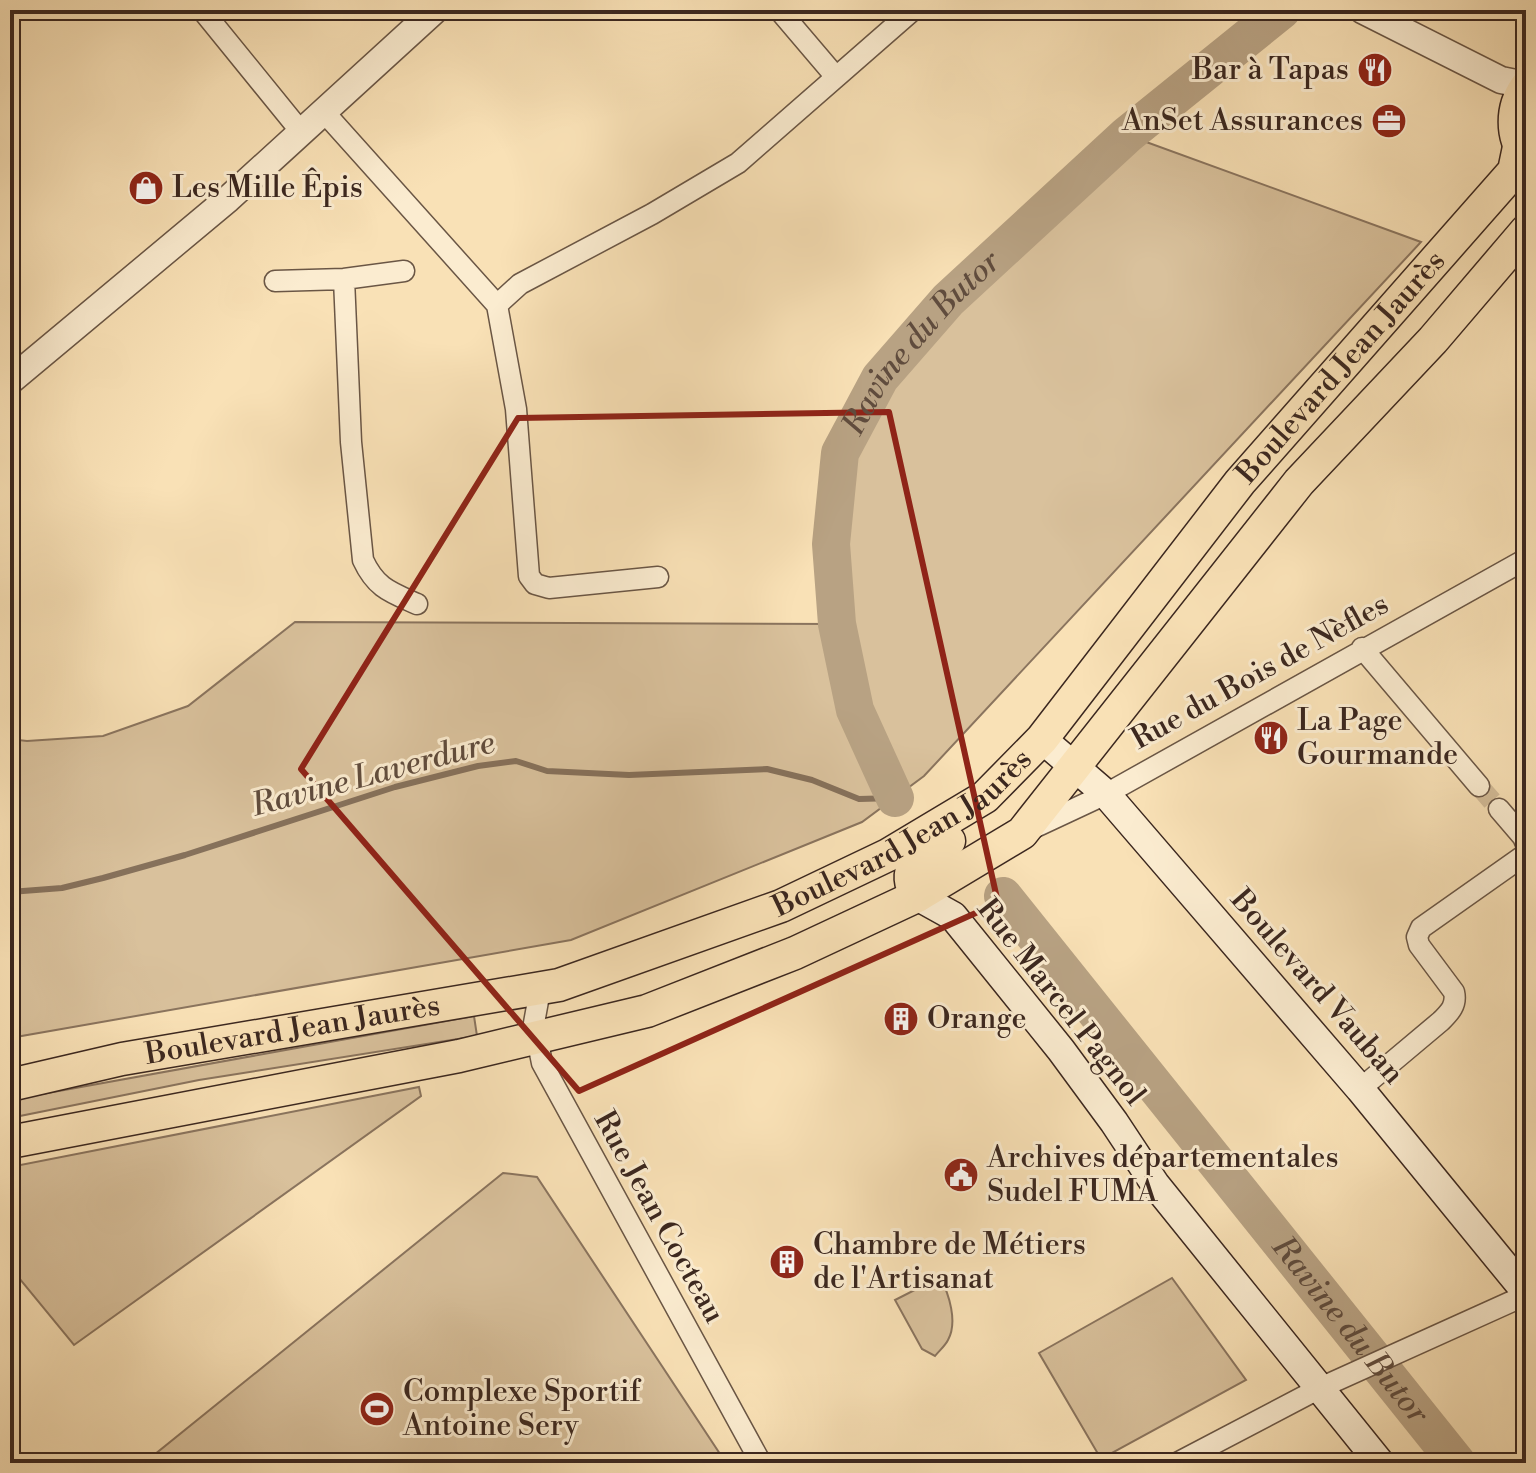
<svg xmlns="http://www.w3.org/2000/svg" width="1536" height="1473" font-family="'Libre Bodoni',serif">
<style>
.green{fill:#d9c19c;stroke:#8a745e;stroke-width:2}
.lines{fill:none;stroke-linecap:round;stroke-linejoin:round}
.stream{stroke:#86715b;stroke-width:6}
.river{stroke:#b8a283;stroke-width:38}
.minor-tunnel{stroke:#d3bc98;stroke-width:20;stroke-dasharray:20 10;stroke-linecap:butt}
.minor-casing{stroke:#6a5645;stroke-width:23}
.tertiary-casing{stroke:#6a5645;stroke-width:29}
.secondary-casing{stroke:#3b271f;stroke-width:31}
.primary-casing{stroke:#3b271f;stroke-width:35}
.minor{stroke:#fbecd0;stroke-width:20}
.tertiary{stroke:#fbecd0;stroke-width:26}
.secondary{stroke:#fbecd0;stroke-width:28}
.primary{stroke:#f9e1b6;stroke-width:32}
.marked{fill:none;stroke:#8f2418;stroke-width:6;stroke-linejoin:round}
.labels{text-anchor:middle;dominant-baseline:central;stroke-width:6;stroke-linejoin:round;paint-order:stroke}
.poi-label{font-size:30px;fill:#3b271f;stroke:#fbecd0;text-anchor:start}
.street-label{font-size:30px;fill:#3b271f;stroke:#fbecd0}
.water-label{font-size:32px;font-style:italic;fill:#604c3d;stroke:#fbecd0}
</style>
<rect width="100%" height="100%" fill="#f9e1b6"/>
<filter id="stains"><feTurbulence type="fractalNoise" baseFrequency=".0025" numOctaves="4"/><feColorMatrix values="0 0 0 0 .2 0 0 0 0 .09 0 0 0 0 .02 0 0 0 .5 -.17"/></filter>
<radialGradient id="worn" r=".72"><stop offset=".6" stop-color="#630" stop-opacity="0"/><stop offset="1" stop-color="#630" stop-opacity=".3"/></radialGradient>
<!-- green -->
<path class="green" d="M1127,135l294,107 -497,534 -62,46 -291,118 -561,98v-299l17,2 76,-5 85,-30 107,-84 542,2 -6,-80 9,-91 40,-75 68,-78z
M474,1016l3,20 -278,44 -189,38v-18l21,-4z
M419,1087l2,9 -347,249 -64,-78v-100z
M503,1173l34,4 189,286h-577l5,-8z
M940,1277c9,17 18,45 8,63 -3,6 -9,11 -13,16l-13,-7 -27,-49z
M1172,1278l74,102 -145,79 -62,-106z"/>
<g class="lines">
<!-- stream -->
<path class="stream" d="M10,892l52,-4 41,-10 82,-23 210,-68 83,-21 38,-5 31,10 82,4 138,-6 45,11 47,19 36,-1"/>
<!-- river -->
<g class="river">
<path id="s1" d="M895,798l-40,-88 -18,-86 -6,-80 9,-91 40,-75 68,-78 179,-165 155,-125"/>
<path id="s2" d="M1003,896l454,567"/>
</g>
<!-- minor-tunnel -->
<path class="minor-tunnel" d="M1479,786l20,23"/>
<defs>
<path id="minor" d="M202,10l100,123
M779,10l57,67
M10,14l5,-4
M324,112l173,193 19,104 13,167 6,8 14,4 109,-11
M344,279l7,163 12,118c13,28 27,32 54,44
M275,281l69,-2 60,-8
M497,305l23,-21 132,-70 86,-51 175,-153
M1362,648l117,138
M1499,809l24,28 3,7
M1029,830l77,-36 420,-235
M540,990l-6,33 8,40 219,400
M1360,1089l81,-68c9,-9 16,-16 13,-29l-35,-47 -2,-8 4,-9 105,-74
M1177,1463l143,-75 206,-93"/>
<path id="tertiary" d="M1362,10l139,70 25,5
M10,381l218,-182 207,-189"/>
<path id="secondary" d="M1042,739l64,55 254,295 166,203
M917,896l36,20 108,134 53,72 41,62 225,279"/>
<g id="primary">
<path d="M1526,87c-15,21 -15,49 0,69"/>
<path d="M917,896c-19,-32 9,-39 32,-55"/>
<path id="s3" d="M10,1085l112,-26 437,-74 222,-79 107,-51 97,-58 57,-58 198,-257 274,-311 5,-24"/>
<path d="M10,1142l449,-86 188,-45 148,-58 122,-57 105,-63 277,-351 134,-142 93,-109"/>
</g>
</defs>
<!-- minor casing -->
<use href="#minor" class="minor-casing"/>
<!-- tertiary casing -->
<use href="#tertiary" class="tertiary-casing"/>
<!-- secondary casing -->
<use href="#secondary" class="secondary-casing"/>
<!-- primary casing -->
<use href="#primary" class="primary-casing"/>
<!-- minor -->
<use href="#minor" class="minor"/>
<!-- tertiary -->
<use href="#tertiary" class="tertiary"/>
<!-- secondary -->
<use href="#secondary" class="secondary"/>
<!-- primary -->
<use href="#primary" class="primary"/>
</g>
<!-- marked area -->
<path class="marked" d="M889,412l109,491 -419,188 -278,-322 217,-351z"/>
<!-- icons -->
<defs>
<symbol id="restaurant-disc" viewBox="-11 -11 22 22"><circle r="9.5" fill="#8f2418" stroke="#fbecd0"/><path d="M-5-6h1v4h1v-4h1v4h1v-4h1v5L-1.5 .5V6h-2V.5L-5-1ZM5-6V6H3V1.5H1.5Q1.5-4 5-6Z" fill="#fff"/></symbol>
<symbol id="office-disc" viewBox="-11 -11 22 22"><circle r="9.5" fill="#8f2418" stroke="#fbecd0"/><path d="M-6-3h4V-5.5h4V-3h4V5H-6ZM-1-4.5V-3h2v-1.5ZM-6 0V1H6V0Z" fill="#fff"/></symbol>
<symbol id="shop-disc" viewBox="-11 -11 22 22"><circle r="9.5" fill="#8f2418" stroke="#fbecd0"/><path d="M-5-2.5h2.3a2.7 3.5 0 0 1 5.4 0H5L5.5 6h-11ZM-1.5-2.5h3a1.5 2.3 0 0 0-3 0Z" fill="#fff"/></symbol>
<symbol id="building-disc" viewBox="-11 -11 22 22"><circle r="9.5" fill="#8f2418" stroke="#fbecd0"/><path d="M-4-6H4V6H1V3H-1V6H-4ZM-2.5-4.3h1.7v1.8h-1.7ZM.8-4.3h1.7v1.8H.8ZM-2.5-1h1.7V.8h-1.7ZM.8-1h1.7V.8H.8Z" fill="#fff"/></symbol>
<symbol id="civic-disc" viewBox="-11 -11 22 22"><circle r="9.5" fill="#8f2418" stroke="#fbecd0"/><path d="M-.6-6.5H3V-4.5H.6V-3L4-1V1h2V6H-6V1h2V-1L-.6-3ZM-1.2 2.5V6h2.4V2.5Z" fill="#fff"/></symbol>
<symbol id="stadium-disc" viewBox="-11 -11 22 22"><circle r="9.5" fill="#8f2418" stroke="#fbecd0"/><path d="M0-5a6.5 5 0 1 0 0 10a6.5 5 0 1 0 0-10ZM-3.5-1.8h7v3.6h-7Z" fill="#fff"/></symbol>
</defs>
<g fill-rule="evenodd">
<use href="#restaurant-disc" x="1355" y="50" width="40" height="40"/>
<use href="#office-disc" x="1369" y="101" width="40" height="40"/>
<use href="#shop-disc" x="126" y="168" width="40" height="40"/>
<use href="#restaurant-disc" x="1251" y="718" width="40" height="40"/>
<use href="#building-disc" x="881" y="999" width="40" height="40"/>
<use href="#civic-disc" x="941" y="1155" width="40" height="40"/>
<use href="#building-disc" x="767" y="1242" width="40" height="40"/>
<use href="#stadium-disc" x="357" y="1389" width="40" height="40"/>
</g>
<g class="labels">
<!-- poi labels -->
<g class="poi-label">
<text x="1349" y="70" text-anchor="end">Bar à Tapas</text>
<text x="1363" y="121" text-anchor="end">AnSet Assurances</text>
<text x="172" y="188">Les Mille Êpis</text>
<text x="1297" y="721">La Page<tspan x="1297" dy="34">Gourmande</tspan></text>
<text x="927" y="1019">Orange</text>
<text x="987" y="1158">Archives départementales<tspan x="987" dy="34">Sudel FUMA</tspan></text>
<text x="813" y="1245">Chambre de Métiers<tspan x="813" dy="34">de l'Artisanat</tspan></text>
<text x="403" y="1392">Complexe Sportif<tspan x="403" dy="34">Antoine Sery</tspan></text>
</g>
<!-- street labels -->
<g class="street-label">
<text stroke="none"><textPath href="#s3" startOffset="1584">Boulevard Jean Jaurès</textPath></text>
<text transform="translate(1260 672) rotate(-29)">Rue du Bois de Nèfles</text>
<text stroke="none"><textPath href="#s3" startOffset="936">Boulevard Jean Jaurès</textPath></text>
<text transform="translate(1317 987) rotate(49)">Boulevard Vauban</text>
<text transform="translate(1061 1002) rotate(52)">Rue Marcel Pagnol</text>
<text stroke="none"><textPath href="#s3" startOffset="288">Boulevard Jean Jaurès</textPath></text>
<text transform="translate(659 1217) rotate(61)">Rue Jean Cocteau</text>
</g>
<!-- water labels -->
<g class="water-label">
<text stroke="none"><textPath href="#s1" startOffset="494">Ravine du Butor</textPath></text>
<text transform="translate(373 774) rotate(-15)">Ravine Laverdure</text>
<text stroke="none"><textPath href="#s2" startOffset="556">Ravine du Butor</textPath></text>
</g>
</g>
<!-- margin -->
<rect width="1536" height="1473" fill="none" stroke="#f9e1b6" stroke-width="40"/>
<rect x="12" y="12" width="1512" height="1449" fill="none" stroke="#3b271f" stroke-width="4"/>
<rect x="20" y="20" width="1496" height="1433" fill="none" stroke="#3b271f" stroke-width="2"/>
<rect width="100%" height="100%" filter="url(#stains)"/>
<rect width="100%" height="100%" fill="url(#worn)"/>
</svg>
